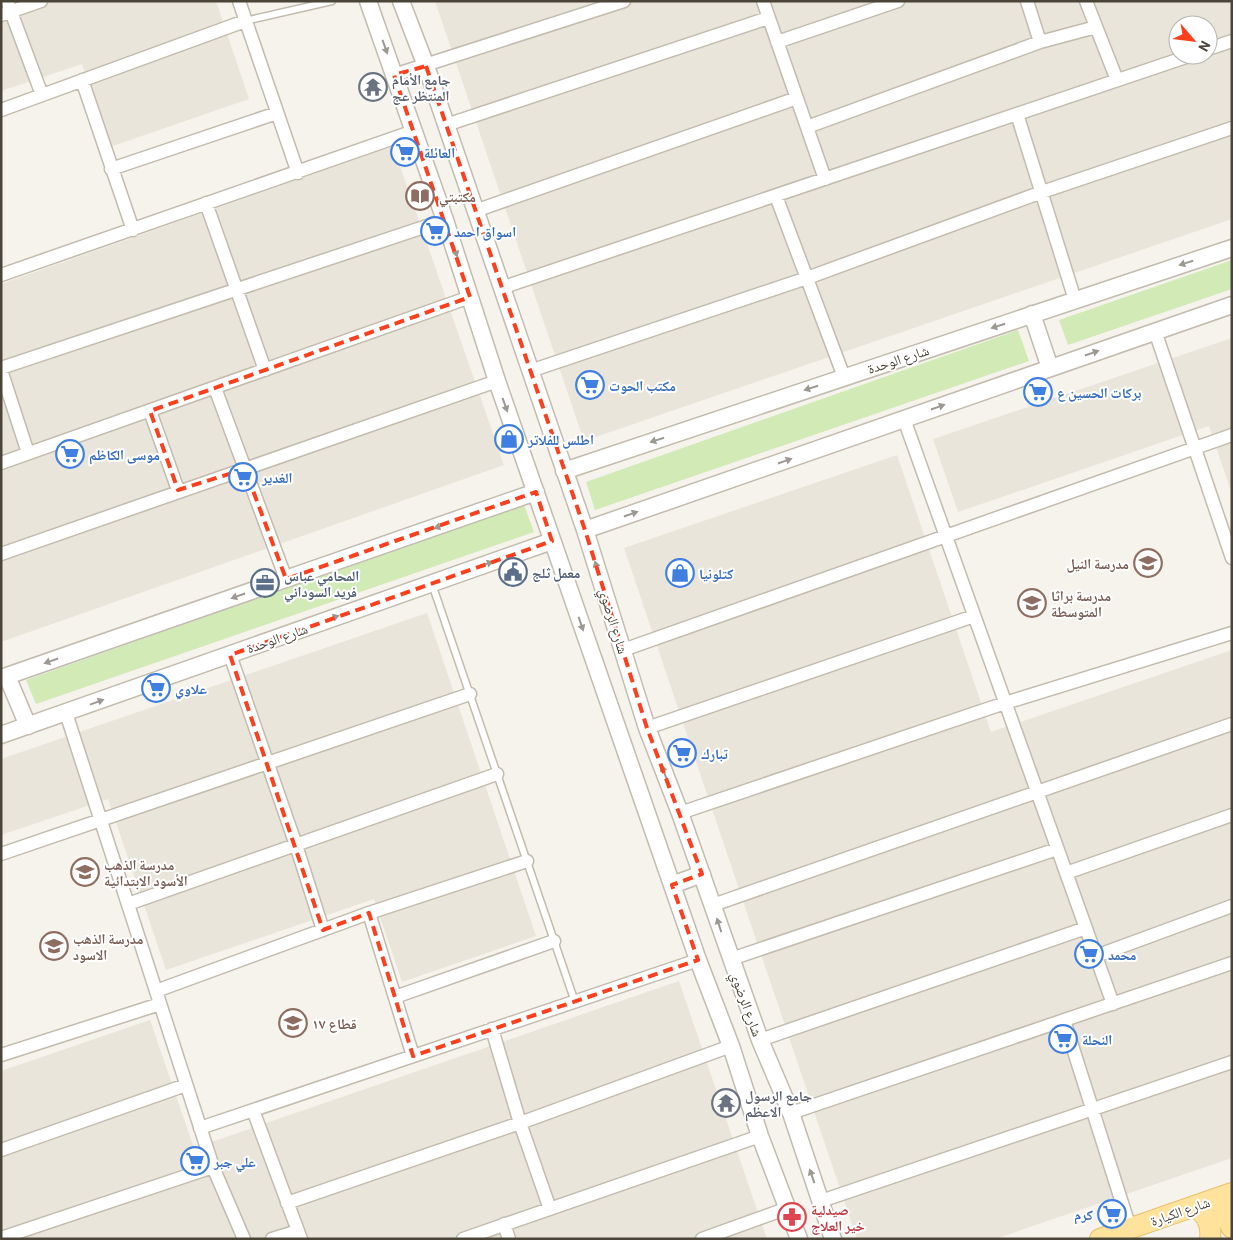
<svg xmlns="http://www.w3.org/2000/svg" width="1233" height="1240" font-family="Barlow,'Noto Naskh Arabic',sans-serif">
<style>
.residential{fill:#eae5da;fill-rule:evenodd}
.green{fill:#d2eab5}
.lines{fill:none;stroke-linecap:round;stroke-linejoin:round}
.service-casing{stroke:#c2bbae;stroke-width:9}
.minor-casing{stroke:#c2bbae;stroke-width:15}
.tertiary-casing{stroke:#c2bbae;stroke-width:19}
.primary-casing{stroke:#e6c16a;stroke-width:22}
.service{stroke:#fff;stroke-width:6}
.minor{stroke:#fff;stroke-width:12}
.tertiary{stroke:#fff;stroke-width:16}
.primary{stroke:#ffe39c;stroke-width:20}
.oneway{fill:#9c9892}
.marked{fill:none;stroke:#fc3f1d;stroke-width:4;stroke-dasharray:10 6;stroke-linejoin:round}
.labels{text-anchor:middle;dominant-baseline:central;stroke-width:4;stroke-linejoin:round;paint-order:stroke}
.worship-label{font-size:14px;font-weight:bold;fill:#5b616d;stroke:#fff;text-anchor:start}
.shop-label{font-size:14px;font-weight:bold;fill:#366cbe;stroke:#fff;text-anchor:start}
.education-label{font-size:14px;font-weight:bold;fill:#785e54;stroke:#fff;text-anchor:start}
.street-label{font-size:14px;fill:#4b4439;stroke:#fff}
.service-label{font-size:14px;font-weight:bold;fill:#4e5e75;stroke:#fff;text-anchor:start}
.health-label{font-size:14px;font-weight:bold;fill:#be3a42;stroke:#fff;text-anchor:start}
</style>
<rect width="100%" height="100%" fill="#f6f3ec"/>
<!-- residential -->
<path class="residential" d="M1,1h215l33,98 -139,48 -28,-83 -81,27z
M435,1h797v218l-648,222zM1178,25h30v30h-30z
M393,146l111,319 -503,177v-358z
M1232,338v156l-23,-68 -251,86 -25,-73z
M897,455l94,277 241,-82v508l-237,81h-138l-233,-691z
M427,613l109,323 -134,46 -28,-83 -208,71 -58,-171 -107,36v-76z
M679,981l88,258h-766v-168l149,-51 44,128z"/>
<!-- green -->
<path class="green" d="M1232,260v29l-164,56 -9,-25z
M1018,330l11,31 -434,149 -9,-28z
M524,505l10,27 -498,172 -10,-24z"/>
<g class="lines">
<defs>
<path id="service" d="M245,21l87,-20
M432,584l143,418"/>
<path id="minor" d="M7,1l35,94
M239,1l59,172
M763,1l62,178
M1027,1l13,41
M1086,1l31,79
M1,15l40,-14
M777,42l121,-41
M1208,49l24,-8
M394,75l230,-74
M82,80l51,150
M1,110l244,-89
M1017,114l58,186
M446,125l322,-107
M807,127l233,-85 56,-15
M111,169l166,-56
M776,196l68,181
M206,203l59,167
M475,211l322,-113
M1,275l413,-144
M501,288l691,-233
M1155,331l77,227
M1,368l444,-148
M1,370l27,83
M530,371l277,-93 235,-86 190,-64
M215,388l71,191
M150,411l28,79
M904,419l209,585
M1,463l469,-166
M1,554c165,-59 331,-115 496,-173
M623,650l609,-215
M230,655l66,190 27,85
M66,713l147,454 31,72
M647,728l327,-112
M680,813l325,-110 227,-70
M1,854l469,-160
M1066,873l166,-58
M128,904l369,-130
M713,905l519,-181
M369,913l44,143
M1096,956l136,-50
M731,959l326,-110
M156,991l213,-78 158,-52
M395,997l159,-56
M1064,1020l66,208
M492,1029l28,94 30,86
M760,1040l326,-112
M1,1055l159,-51
M253,1110l48,129
M791,1113l441,-150
M200,1128l498,-168
M1,1150l185,-65
M821,1201l411,-139
M287,1203l233,-80 211,-77
M504,1224l5,15
M1,1238l212,-71
M272,1239l26,-8
M463,1239l297,-103
M702,1239l86,-31"/>
<path id="tertiary" d="M368,1l77,219 52,161 201,579 33,86 29,90 39,103
M401,1l25,65 159,464 62,198 33,85 80,227 31,73 42,126
M1032,314l18,54
M564,471l668,-223
M585,530l647,-225
M7,676l21,50
M1,678l535,-186
M1,735l551,-194
M672,885l30,-11"/>
<path id="primary" d="M1229,1194l-5,19 8,15
M1194,1206c12,7 18,19 16,33
M1100,1239l132,-46"/>
</defs>
<!-- service casing -->
<use href="#service" class="service-casing"/>
<!-- minor casing -->
<use href="#minor" class="minor-casing"/>
<!-- tertiary casing -->
<use href="#tertiary" class="tertiary-casing"/>
<!-- primary casing -->
<use href="#primary" class="primary-casing"/>
<!-- service -->
<use href="#service" class="service"/>
<!-- minor -->
<use href="#minor" class="minor"/>
<!-- tertiary -->
<use href="#tertiary" class="tertiary"/>
<!-- primary -->
<use href="#primary" class="primary"/>
</g>
<!-- one-way arrows -->
<defs><path id="oneway-solid" d="M-6-.8H1V-3.2L6.5 0L1 3.2V.8H-6Z" transform="scale(1.25)"/></defs>
<g class="oneway">
<use href="#oneway-solid" transform="translate(385 47) rotate(70)"/>
<use href="#oneway-solid" transform="translate(455 250) rotate(71)"/>
<use href="#oneway-solid" transform="translate(1186 263) rotate(162)"/>
<use href="#oneway-solid" transform="translate(998 326) rotate(162)"/>
<use href="#oneway-solid" transform="translate(1092 353) rotate(-19)"/>
<use href="#oneway-solid" transform="translate(811 388) rotate(162)"/>
<use href="#oneway-solid" transform="translate(505 405) rotate(70)"/>
<use href="#oneway-solid" transform="translate(938 407) rotate(-19)"/>
<use href="#oneway-solid" transform="translate(657 440) rotate(162)"/>
<use href="#oneway-solid" transform="translate(785 461) rotate(-19)"/>
<use href="#oneway-solid" transform="translate(631 514) rotate(-19)"/>
<use href="#oneway-solid" transform="translate(441 526) rotate(161)"/>
<use href="#oneway-solid" transform="translate(486 564) rotate(-19)"/>
<use href="#oneway-solid" transform="translate(597 568) rotate(-108)"/>
<use href="#oneway-solid" transform="translate(238 596) rotate(161)"/>
<use href="#oneway-solid" transform="translate(332 618) rotate(-19)"/>
<use href="#oneway-solid" transform="translate(581 624) rotate(71)"/>
<use href="#oneway-solid" transform="translate(51 661) rotate(161)"/>
<use href="#oneway-solid" transform="translate(97 702) rotate(-20)"/>
<use href="#oneway-solid" transform="translate(664 772) rotate(-111)"/>
<use href="#oneway-solid" transform="translate(719 925) rotate(-108)"/>
<use href="#oneway-solid" transform="translate(812 1176) rotate(-109)"/>
</g>
<!-- marked area -->
<path class="marked" d="M426,66l159,464 62,198 55,146 -30,11 26,75 -285,96 -44,-143 -46,17 -93,-275 322,-114 -16,-49 -250,87 -41,-110 -67,21 -28,-79 320,-114 -76,-222z"/>
<!-- icons -->
<defs>
<symbol id="temple-ring" viewBox="-11 -11 22 22"><circle r="9.5" fill="#fff" stroke="#6b7280" stroke-width="1.5"/><path d="M0-6L5-2H3V0L6.5 2.5H4V6H1.5V3h-3V6H-4V2.5H-6.5L-3 0V-2H-5Z" fill="#6b7280"/></symbol>
<symbol id="supermarket-ring" viewBox="-11 -11 22 22"><circle r="9.5" fill="#fff" stroke="#3f7fe0" stroke-width="1.5"/><path d="M-6-5.5h2.5l.6 2H6L4.5 2H-2.5L-4.4-4H-6ZM-1.5 3.2a1.3 1.3 0 1 0 .1 0ZM3 3.2a1.3 1.3 0 1 0 .1 0Z" fill="#3f7fe0"/></symbol>
<symbol id="library-ring" viewBox="-11 -11 22 22"><circle r="9.5" fill="#fff" stroke="#8d6e63" stroke-width="1.5"/><path d="M-6-4Q-3-5.5-.7-3.5V5Q-3 3-6 4ZM6-4Q3-5.5 .7-3.5V5Q3 3 6 4Z" fill="#8d6e63"/></symbol>
<symbol id="shop-ring" viewBox="-11 -11 22 22"><circle r="9.5" fill="#fff" stroke="#3f7fe0" stroke-width="1.5"/><path d="M-5-2.5h2.3a2.7 3.5 0 0 1 5.4 0H5L5.5 6h-11ZM-1.5-2.5h3a1.5 2.3 0 0 0-3 0Z" fill="#3f7fe0"/></symbol>
<symbol id="school-ring" viewBox="-11 -11 22 22"><circle r="9.5" fill="#fff" stroke="#8d6e63" stroke-width="1.5"/><path d="M0-5L7-2L0 1L-7-2ZM-4 1L0 2.5L4 1V4Q0 6-4 4Z" fill="#8d6e63"/></symbol>
<symbol id="civic-ring" viewBox="-11 -11 22 22"><circle r="9.5" fill="#fff" stroke="#5c6f8a" stroke-width="1.5"/><path d="M-.6-6.5H3V-4.5H.6V-3L4-1V1h2V6H-6V1h2V-1L-.6-3ZM-1.2 2.5V6h2.4V2.5Z" fill="#5c6f8a"/></symbol>
<symbol id="office-ring" viewBox="-11 -11 22 22"><circle r="9.5" fill="#fff" stroke="#5c6f8a" stroke-width="1.5"/><path d="M-6-3h4V-5.5h4V-3h4V5H-6ZM-1-4.5V-3h2v-1.5ZM-6 0V1H6V0Z" fill="#5c6f8a"/></symbol>
<symbol id="pharmacy-ring" viewBox="-11 -11 22 22"><circle r="9.5" fill="#fff" stroke="#e0444e" stroke-width="1.5"/><path d="M-2-6h4v4h4v4h-4v4h-4v-4h-4v-4h4Z" fill="#e0444e"/></symbol>
</defs>
<g fill-rule="evenodd">
<use href="#temple-ring" x="357" y="71" width="32" height="32"/>
<use href="#supermarket-ring" x="389" y="136" width="32" height="32"/>
<use href="#library-ring" x="404" y="180" width="32" height="32"/>
<use href="#supermarket-ring" x="419" y="215" width="32" height="32"/>
<use href="#supermarket-ring" x="574" y="369" width="32" height="32"/>
<use href="#supermarket-ring" x="1022" y="376" width="32" height="32"/>
<use href="#shop-ring" x="493" y="423" width="32" height="32"/>
<use href="#supermarket-ring" x="54" y="438" width="32" height="32"/>
<use href="#supermarket-ring" x="227" y="461" width="32" height="32"/>
<use href="#school-ring" x="1132" y="547" width="32" height="32"/>
<use href="#civic-ring" x="497" y="556" width="32" height="32"/>
<use href="#shop-ring" x="664" y="557" width="32" height="32"/>
<use href="#office-ring" x="249" y="567" width="32" height="32"/>
<use href="#school-ring" x="1016" y="587" width="32" height="32"/>
<use href="#supermarket-ring" x="140" y="672" width="32" height="32"/>
<use href="#supermarket-ring" x="666" y="737" width="32" height="32"/>
<use href="#school-ring" x="69" y="856" width="32" height="32"/>
<use href="#school-ring" x="38" y="930" width="32" height="32"/>
<use href="#supermarket-ring" x="1073" y="938" width="32" height="32"/>
<use href="#school-ring" x="277" y="1007" width="32" height="32"/>
<use href="#supermarket-ring" x="1047" y="1023" width="32" height="32"/>
<use href="#temple-ring" x="710" y="1087" width="32" height="32"/>
<use href="#supermarket-ring" x="179" y="1145" width="32" height="32"/>
<use href="#supermarket-ring" x="1096" y="1198" width="32" height="32"/>
<use href="#pharmacy-ring" x="776" y="1201" width="32" height="32"/>
</g>
<g class="labels">
<!-- worship labels -->
<g class="worship-label">
<text x="392" y="79">جامع الأمام<tspan x="392" dy="16">المنتظر عج</tspan></text>
<text x="745" y="1095">جامع الرسول<tspan x="745" dy="16">الاعظم</tspan></text>
</g>
<!-- shop labels -->
<g class="shop-label">
<text x="424" y="152">العائلة</text>
<text x="454" y="231">اسواق احمد</text>
<text x="609" y="385">مكتب الحوت</text>
<text x="1057" y="392">بركات الحسين ع</text>
<text x="528" y="439">اطلس للفلاتر</text>
<text x="89" y="454">موسى الكاظم</text>
<text x="262" y="477">الغدير</text>
<text x="699" y="573">كتلونيا</text>
<text x="175" y="688">علاوي</text>
<text x="701" y="753">تبارك</text>
<text x="1108" y="954">محمد</text>
<text x="1082" y="1039">النحلة</text>
<text x="214" y="1161">علي جبر</text>
<text x="1093" y="1214" text-anchor="end">كرم</text>
</g>
<!-- education labels -->
<g class="education-label">
<text x="439" y="196">مكتبتي</text>
<text x="1129" y="563" text-anchor="end">مدرسة النيل</text>
<text x="1051" y="595">مدرسة براثا<tspan x="1051" dy="16">المتوسطة</tspan></text>
<text x="104" y="864">مدرسة الذهب<tspan x="104" dy="16">الأسود الابتدائية</tspan></text>
<text x="73" y="938">مدرسة الذهب<tspan x="73" dy="16">الاسود</tspan></text>
<text x="312" y="1023">قطاع ١٧</text>
</g>
<!-- street labels -->
<g class="street-label">
<text transform="translate(898 359) rotate(-18)">شارع الوحدة</text>
<text transform="translate(614 621) rotate(73)">شارع الرضوي</text>
<text transform="translate(277 638) rotate(-19)">شارع الوحدة</text>
<text transform="translate(747 1004) rotate(70)">شارع الرضوي</text>
<text transform="translate(1180 1211) rotate(-19)">شارع الكيارة</text>
</g>
<!-- service labels -->
<g class="service-label">
<text x="532" y="572">معمل ثلج</text>
<text x="284" y="575">المحامي عباس<tspan x="284" dy="16">فريد السوداني</tspan></text>
</g>
<!-- health labels -->
<g class="health-label">
<text x="811" y="1209">صيدلية<tspan x="811" dy="16">خير العلاج</tspan></text>
</g>
</g>
<!-- border -->
<rect width="1233" height="1240" fill="none" stroke="#4b4439" stroke-width="5"/>
<!-- north arrow -->
<g transform="translate(1193 40) rotate(118)"><circle r="24" fill="#ffffff" stroke="#b7b4b0"/>
<path d="M0-4L9 19L0 12L-9 19Z" fill="#fc3f1d"/>
<text y="-8" font-size="14" font-weight="bold" text-anchor="middle" fill="#4b4439">N</text>
</g>
</svg>
